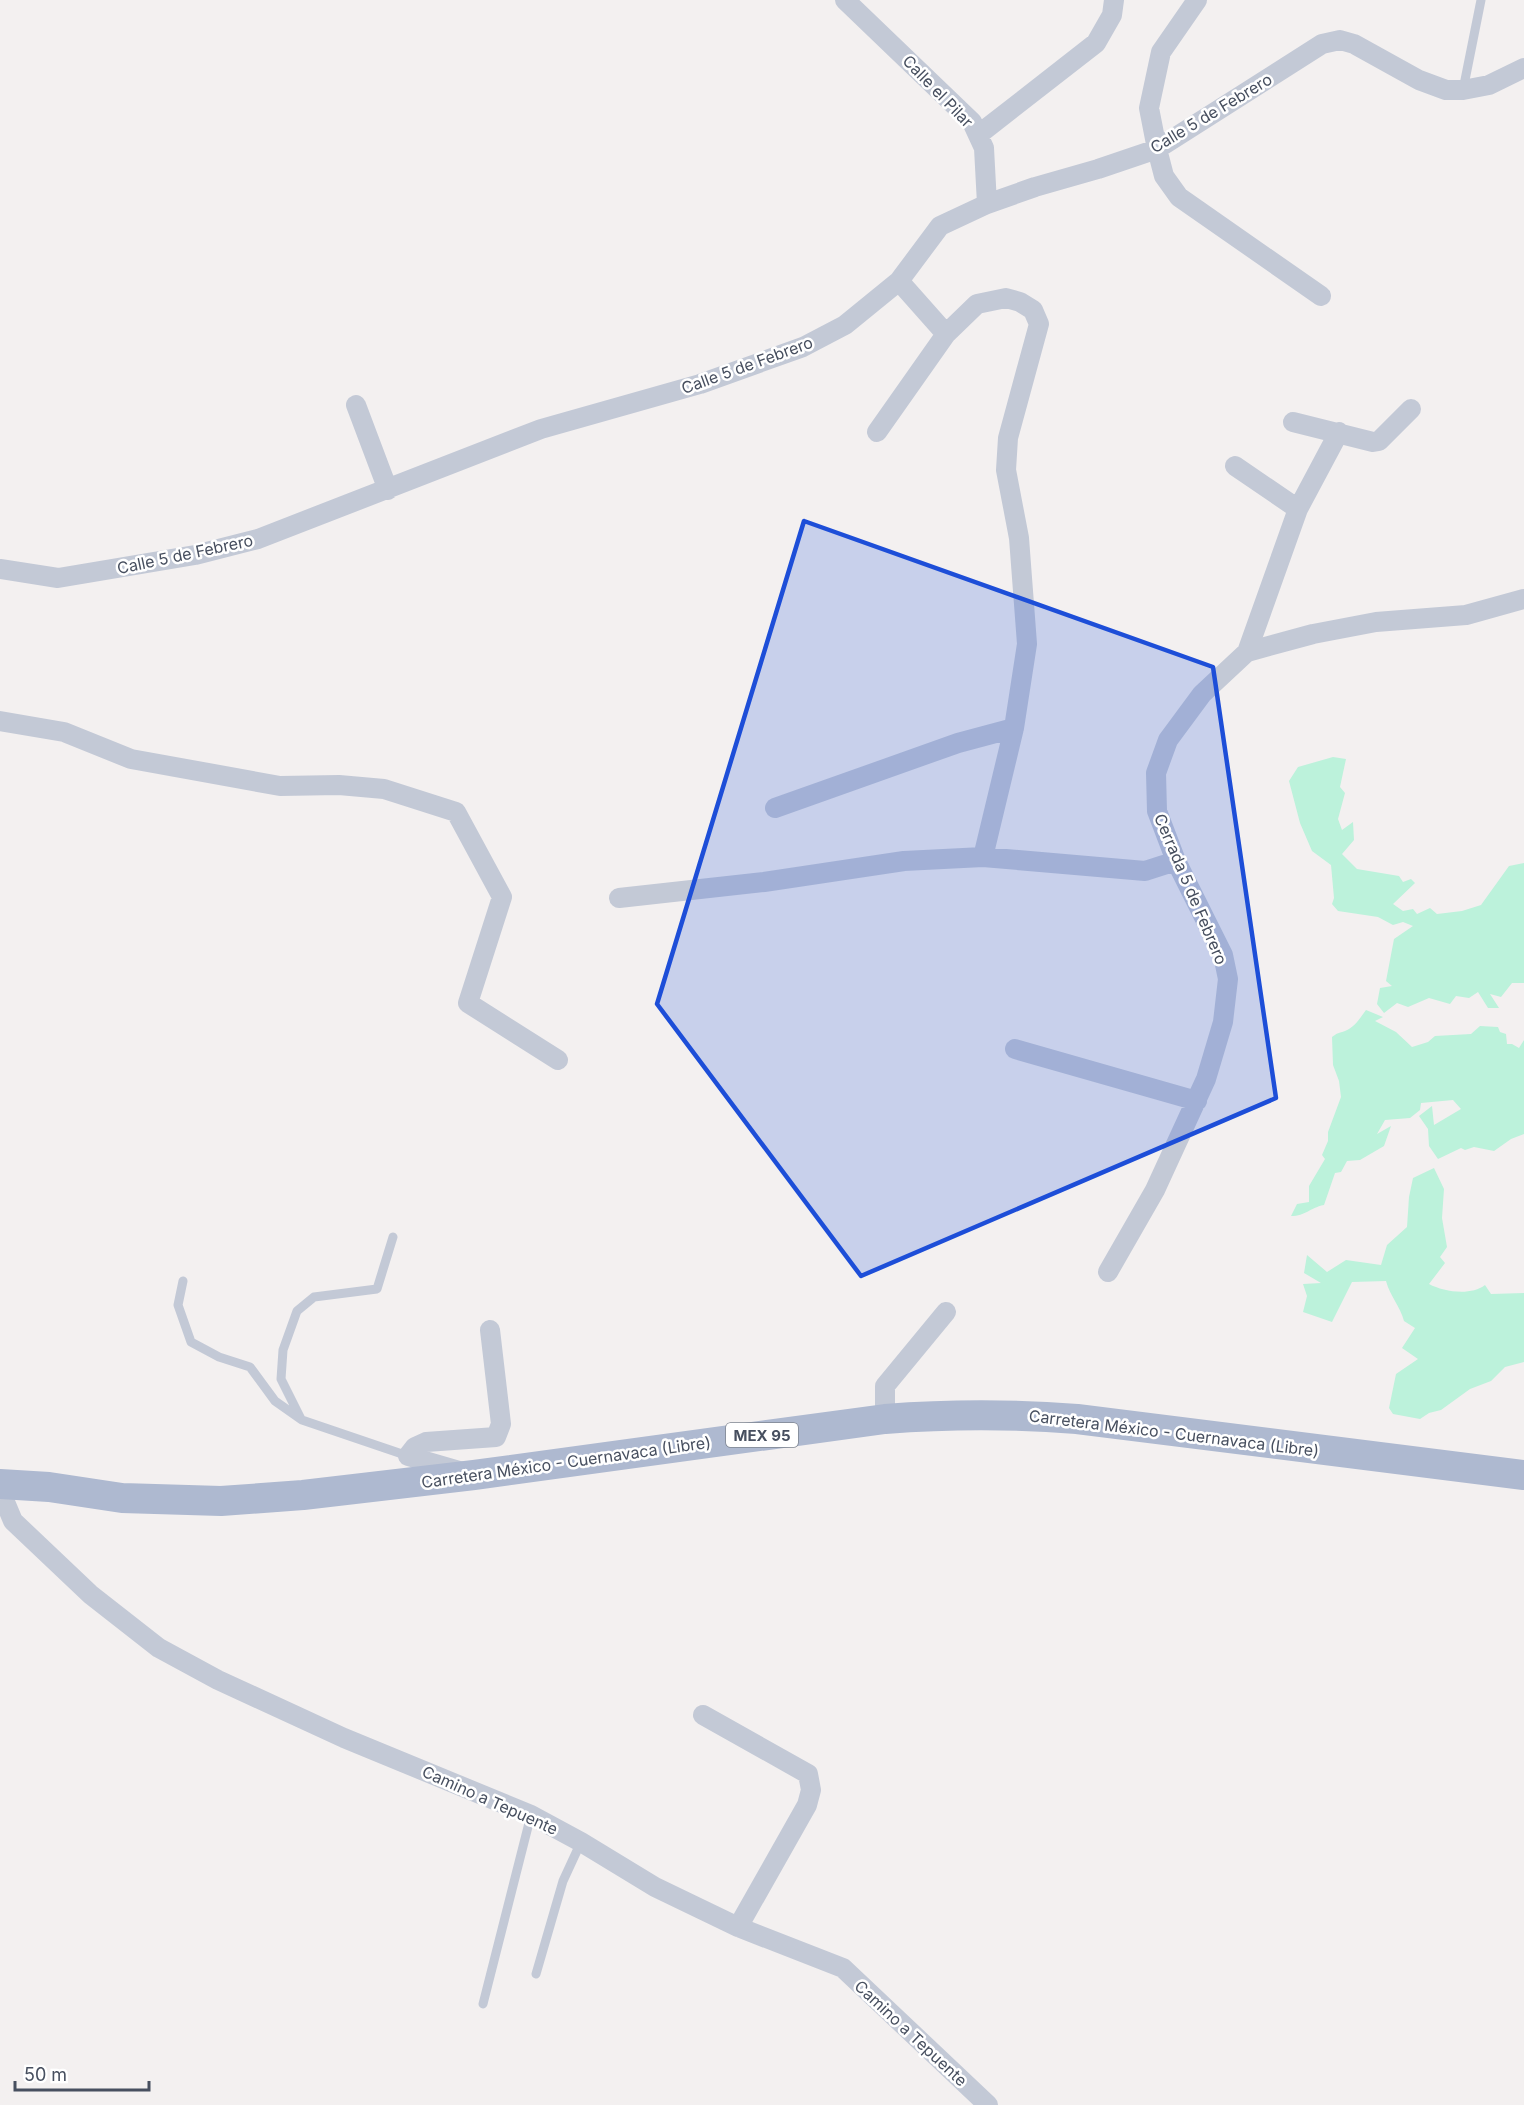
<svg xmlns="http://www.w3.org/2000/svg" width="1524" height="2105" font-family="Inter,sans-serif">
<style>
.green{fill:#bcf2db}
.lines{fill:none;stroke-linecap:round;stroke-linejoin:round}
.lane{stroke:#c3c9d6;stroke-width:9}
.street{stroke:#c3c9d6;stroke-width:20}
.primary{stroke:#aeb9d0;stroke-width:30}
.marked{fill:#1d4ed8;fill-opacity:0.2;stroke:#1d4ed8;stroke-width:4.5;stroke-linejoin:round}
.labels{text-anchor:middle;dominant-baseline:central;stroke-width:5;stroke-linejoin:round;paint-order:stroke}
.shield{fill:#fff;stroke:#7e848f;stroke-width:1.5}
.shield-label{font-size:15px;font-weight:bold;fill:#474f5f}
.street-label{font-size:16px;fill:#474f5f;stroke:#fff}
</style>
<rect width="100%" height="100%" fill="#f3f0f0"/>
<!-- green -->
<path class="green" d="M1333,757l13,2 -6,28 5,6 -7,26 4,11 11,-8 1,18 -12,14 15,15 42,7 4,6 8,-3 4,4 -22,21 10,7 10,-2 4,5 13,-6 7,6 25,-3 19,-6 28,-39 15,-3v120h-12l-11,14 -11,-3 9,14h-11l-10,-16 -9,6 -13,-2 -6,8 -21,-6 -21,9 -11,-4 -13,10 -7,-9 3,-16 12,-2 -6,-5 8,-42 19,-13 -10,-4 -10,3 -15,-8 -40,-6 -6,-7 2,-6 -3,-33 -19,-14 -12,-28 -11,-42 9,-14z
M1366,1010l17,7 -8,4 21,11 16,15 16,-5 7,-6 36,-2 9,-8 18,1 2,5 6,2 1,10h5l7,4 5,-8v94l-13,5 -17,12 -20,-4 -9,3 -4,-2 -23,11 -9,-13 -1,-17 -9,-13 13,-10 2,19 27,-16 -8,-9 -32,3 -1,7 -10,8 -25,2 -8,14 14,-8 -7,20 -24,14 -13,1 -6,11 -6,1 -11,32c-15,3 -18,11 -33,11l6,-12 12,-2v-16l16,-27 -3,-4 6,-14v-9l13,-35 -2,-16 -6,-16 -1,-28c5,-4 7,-4 13,-6 10,-4 15,-13 21,-21z
M1434,1168l10,21 -2,29 5,29 -7,10 5,6 -16,21c15,8 42,12 56,1l6,9 33,-1v69l-19,5 -14,14 -21,8 -29,21 -12,3 -9,6 -27,-5 -4,-6 7,-34 22,-15 -16,-11 13,-20 -11,-7c-4,-15 -14,-25 -18,-40l-34,1 -20,40 -29,-10 4,-16 -4,-12 18,-1 -17,-10 3,-18 20,17 19,-12 35,5 6,-20 20,-18 2,-30 4,-19z"/>
<g class="lines">
<!-- lane -->
<path class="lane" d="M1463,90l18,-90
M183,1281l-5,24 13,37 28,15 31,10 25,34 27,19 106,36
M301,1419l-20,-40 2,-29 14,-39 17,-14 63,-8 16,-52
M536,1974l27,-93 18,-39
M483,2004l48,-189"/>
<!-- street -->
<path class="street" d="M845,0l127,122 12,26 3,56
M1197,0l-36,52 -12,56 8,41 7,27 15,21 142,99
M978,135l118,-92 16,-28 2,-15
M899,281l47,53
M356,405l32,85
M1293,422l80,20 6,-1 32,-32
M877,432l69,-98 31,-30 29,-6 14,4 13,8 6,14 -31,114 -2,32 13,68 8,106 -13,84 -31,129
M1235,466l63,43 -51,143
M1298,509l41,-77
M0,569l58,9 137,-23 63,-16 283,-110 159,-45 103,-37 42,-22 54,-44 41,-55 47,-22 48,-17 63,-18 59,-20 165,-105 18,-4 14,4 65,36 27,10h17l26,-5 35,-17
M0,721l64,11 67,27 149,27 59,-1 45,4 72,23 46,85 -34,106 90,57
M775,808l183,-65 56,-15
M619,898l145,-16 140,-21 79,-4 162,14 31,-10
M1015,1049l182,52
M1108,1272l47,-82 51,-111 17,-57 5,-43 -5,-24 -47,-94 -19,-50 -1,-38 12,-33 34,-46 45,-42 66,-18 63,-12 90,-7 58,-16
M885,1419v-33l61,-74
M463,1472l-55,-16 7,-9 11,-5 70,-5 5,-13 -11,-94
M0,1490l13,31 77,73 69,54 59,32 126,58 187,77 50,27 74,45 83,40 105,41 145,137
M703,1715l105,59 3,16 -4,15 -69,122"/>
<!-- primary -->
<path class="primary" d="M0,1484l49,3 73,11 99,3 82,-6 171,-20 411,-56c65,-5 128,-5 192,0l447,56"/>
</g>
<!-- marked area -->
<path class="marked" d="M804,521l409,146 63,431 -415,178 -204,-272z"/>
<g class="labels">
<!-- shield labels -->
<rect class="shield" x="726" y="1423" width="72" height="24" rx="4.5"/>
<g class="shield-label">
<text x="762" y="1435">MEX 95</text>
</g>
<!-- street labels -->
<g class="street-label">
<text transform="translate(938 91) rotate(46)">Calle el Pilar</text>
<text transform="translate(1211 113) rotate(-31)">Calle 5 de Febrero</text>
<text transform="translate(747 365) rotate(-20)">Calle 5 de Febrero</text>
<text transform="translate(185 554) rotate(-12)">Calle 5 de Febrero</text>
<text transform="translate(1191 889) rotate(67)">Cerrada 5 de Febrero</text>
<text transform="translate(1174 1433) rotate(7)">Carretera México - Cuernavaca (Libre)</text>
<text transform="translate(566 1462) rotate(-8)">Carretera México - Cuernavaca (Libre)</text>
<text transform="translate(490 1800) rotate(24)">Camino a Tepuente</text>
<text transform="translate(911 2033) rotate(43)">Camino a Tepuente</text>
</g>
</g>
<!-- scale -->
<path d="M15 2081v9h134v-9" fill="none" stroke="#474f5f" stroke-width="3"/>
<text x="24" y="2081" font-size="18" fill="#474f5f" stroke="#ffffff" stroke-width="4.5" paint-order="stroke">50 m</text>
</svg>
